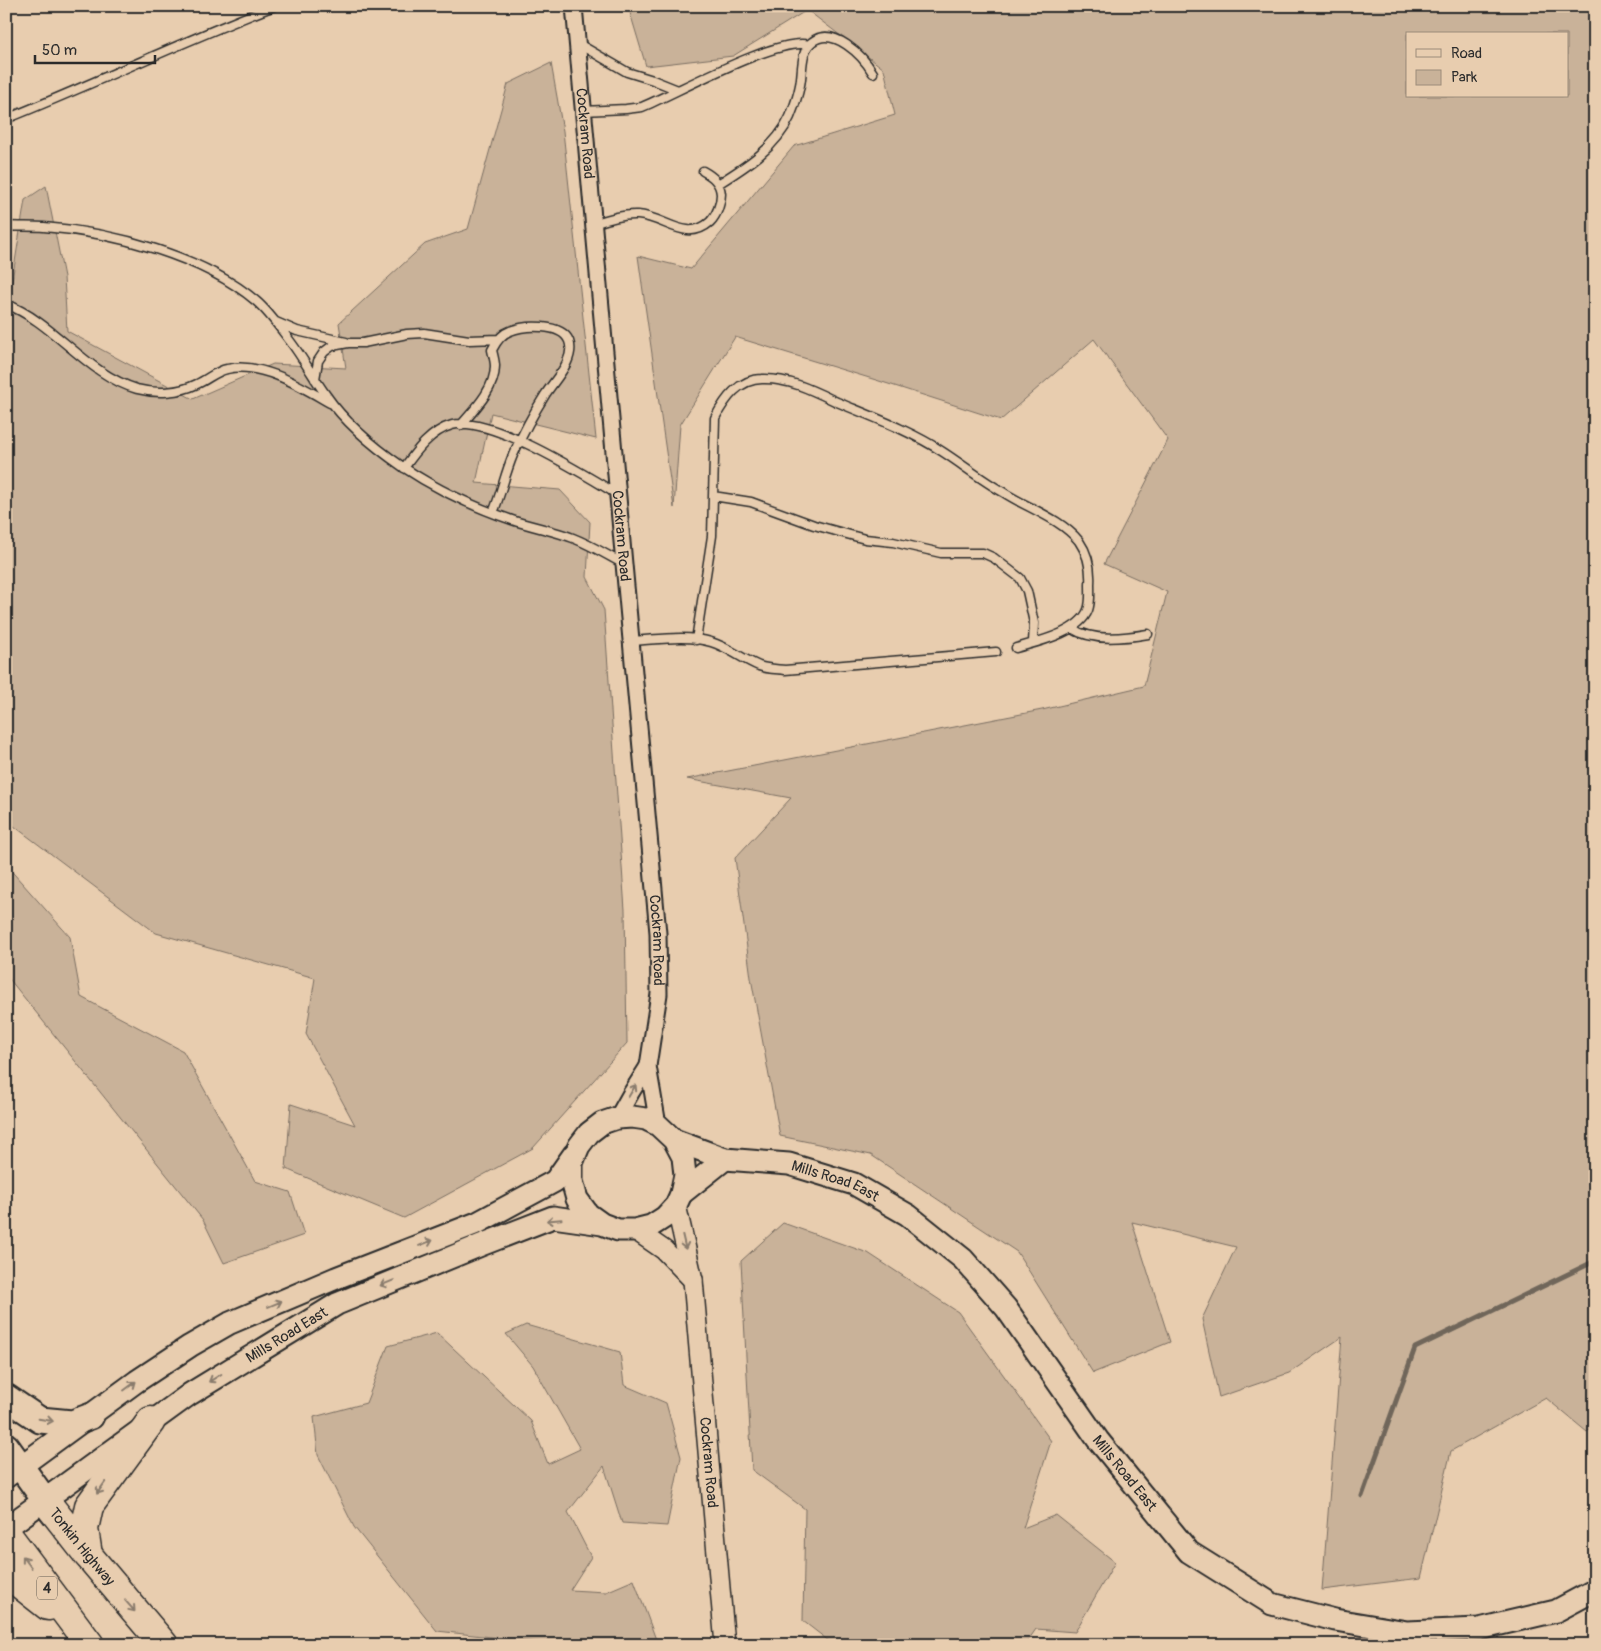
<svg xmlns="http://www.w3.org/2000/svg" width="1601" height="1651" font-family="Pangolin,sans-serif">
<style>
.green{fill:#c9b299;stroke:#7a6e62;fill-rule:evenodd}
.lines{fill:none;stroke-linecap:round;stroke-linejoin:round}
.stream{stroke:#6f665a;stroke-width:5}
.service-casing{stroke:#2b2b2b;stroke-width:11}
.minor-casing{stroke:#2b2b2b;stroke-width:19}
.tertiary-casing{stroke:#2b2b2b;stroke-width:22}
.secondary-casing{stroke:#2b2b2b;stroke-width:25}
.trunk-casing{stroke:#2b2b2b;stroke-width:29}
.motorway-casing{stroke:#2b2b2b;stroke-width:31}
.service{stroke:#e8cdaf;stroke-width:8}
.minor{stroke:#e8cdaf;stroke-width:15}
.tertiary{stroke:#e8cdaf;stroke-width:19}
.secondary{stroke:#e8cdaf;stroke-width:21}
.trunk{stroke:#e8cdaf;stroke-width:25}
.motorway{stroke:#e8cdaf;stroke-width:28}
.oneway{stroke:#8a7c6d}
.labels{text-anchor:middle;dominant-baseline:central;stroke-width:4;stroke-linejoin:round;paint-order:stroke}
.shield{fill:#e8cdaf;stroke:#645c53;stroke-width:1}
.shield-label{font-size:14px;font-weight:bold;fill:#2b2b2b}
.street-label{font-size:15px;fill:#2b2b2b;stroke:#e8cdaf}
</style>
<rect width="100%" height="100%" fill="#e8cdaf"/>
<filter id="ink" filterUnits="userSpaceOnUse"><feTurbulence type="fractalNoise" baseFrequency=".02" numOctaves="2"/><feDisplacementMap in="SourceGraphic" scale="10" xChannelSelector="R" yChannelSelector="G"/><feConvolveMatrix kernelMatrix="1 2 1 2 8 2 1 2 1" color-interpolation-filters="sRGB"/></filter>
<g filter="url(#ink)">
<!-- green -->
<path class="green" d="M628,6h967v1419l-8,7 -41,-34 -95,53 -30,127 -99,12 20,-253 -53,36 -70,24 -17,-78 34,-72 -104,-25 38,120 -77,31 -76,-121 -146,-97 -91,-19 -29,-158 -16,-120 56,-60 -104,-19 355,-69 102,-24 23,-94 -63,-28 64,-124 -74,-101 -93,81 -125,-40 -141,-43 -55,88 -6,83 -36,-252 53,13 103,-123 101,-31 -11,-46 -77,-59 -74,46 -87,10zM1407,34h160v62h-160z
M551,63l12,68 33,308 -105,-26 -15,70 84,7 30,32 -3,55 17,33 21,300 2,133 -94,105 -129,70 -118,-49 5,-65 64,21 -49,-91 9,-56 -159,-45 -150,-113v-502l19,-118 21,-14 18,91 3,54 126,68 80,-35 73,4 -7,-45 86,-79 43,-15 40,-145z
M6,865l64,72 11,60 102,54 72,130 35,11 14,43 -80,28 -21,-43 -197,-245z
M783,1223l85,30 90,59 93,129 -28,87 33,-13 59,47 -40,70 -39,-3 -11,16h-191l-31,-24 2,-112 -53,-39 -11,-209z
M526,1325l94,27 4,33 42,18 15,54 -14,69 -45,-3 -18,-57 -36,46 23,45 -21,33 36,2 28,-12 24,65h-94l-127,-14 -83,-104 -36,-72 -4,-38 52,-14 22,-57 49,-13 94,88 17,43 32,-15 -47,-83 -27,-32z"/>
<g class="lines">
<!-- stream -->
<path class="stream" d="M1362,1496l53,-148 180,-87"/>
<defs>
<path id="service" d="M577,43l50,29 26,8 25,10
M583,111l43,-2 16,-2c34,-14 136,-71 167,-62
M6,119c90,-36 177,-78 268,-113
M718,184c27,-17 58,-36 72,-67 4,-10 8,-21 10,-32 3,-13 0,-34 12,-43 21,-17 51,14 61,31
M593,224c14,-5 31,-10 45,-9 27,2 48,28 72,7 7,-7 11,-19 11,-28 -1,-12 -9,-18 -18,-23
M6,226c13,1 26,0 38,1 68,5 159,29 212,74 13,11 24,27 34,40 13,17 23,36 36,54 20,29 48,52 77,72 33,22 71,40 109,53 20,7 41,10 61,18 18,7 34,17 51,26
M6,304c49,19 80,70 131,85 19,5 42,4 60,-5 10,-4 19,-13 30,-15 34,-8 75,18 103,34
M276,322l21,9 49,11
M315,379l3,-18 6,-9 8,-6 16,-3h15l44,-9 17,-1 45,7 30,-1
M461,425c14,-16 34,-36 34,-59 0,-5 -2,-11 -3,-16 4,-8 9,-16 18,-19 14,-6 52,-8 59,10 7,19 -15,39 -24,54 -12,19 -23,40 -32,60 -8,19 -12,39 -20,58
M404,468c12,-17 27,-37 48,-43 38,-10 131,49 165,69
M713,496l38,6 63,23 51,14 28,3 48,11h42l11,5 26,20 7,13 7,32 -1,20
M1071,628c22,14 53,10 77,6
M696,640l16,-104 3,-118c10,-19 24,-39 47,-39 27,-1 52,12 75,23 36,15 74,29 106,50 20,13 39,28 60,40 24,16 57,26 76,49 9,13 12,28 11,43 0,9 1,18 -2,26 -9,23 -51,32 -72,38
M631,641c25,-1 55,-7 80,1 17,5 31,17 48,24 8,3 17,3 26,4l211,-18"/>
<g id="minor">
<path id="s1" d="M574,6l50,558 34,369 1,61 -11,72 10,59"/>
<path d="M617,1118l14,-25 17,-27"/>
</g>
<g id="tertiary">
<path id="s2" d="M676,1205l17,75 32,365"/>
<path d="M635,1230l29,20 29,30"/>
</g>
<g id="secondary">
<path id="s3" d="M674,1140l51,19 64,5 65,20 54,31 55,44 43,49 92,132 91,112 83,52 63,16 72,12 72,-3 77,-18 39,-21"/>
<path d="M681,1194l44,-35"/>
<path d="M6,1477l131,-96 53,-35 40,-23 106,-45 141,-55 78,-42 19,-27"/>
<path id="s4" d="M6,1528l184,-134 147,-90 144,-59 72,-28 49,7 16,6h17l16,-4 14,-9 11,-12 5,-11 4,-19 -2,-18 -9,-17 -16,-15 -12,-6 -14,-2 -15,1 -15,5 -13,10 -10,13 -7,17v18l5,18 11,15 14,10"/>
</g>
<path id="trunk" d="M6,1397l34,23 32,3 19,-7
M6,1446l38,53"/>
<g id="motorway">
<path id="s5" d="M44,1499l44,56 76,90"/>
<path d="M6,1533l84,112"/>
<path d="M88,1555l-4,-26 5,-23 62,-85"/>
<path d="M6,1573l42,33"/>
</g>
</defs>
<!-- service casing -->
<use href="#service" class="service-casing"/>
<!-- minor casing -->
<use href="#minor" class="minor-casing"/>
<!-- tertiary casing -->
<use href="#tertiary" class="tertiary-casing"/>
<!-- secondary casing -->
<use href="#secondary" class="secondary-casing"/>
<!-- trunk casing -->
<use href="#trunk" class="trunk-casing"/>
<!-- motorway casing -->
<use href="#motorway" class="motorway-casing"/>
<!-- service -->
<use href="#service" class="service"/>
<!-- minor -->
<use href="#minor" class="minor"/>
<!-- tertiary -->
<use href="#tertiary" class="tertiary"/>
<!-- secondary -->
<use href="#secondary" class="secondary"/>
<!-- trunk -->
<use href="#trunk" class="trunk"/>
<!-- motorway -->
<use href="#motorway" class="motorway"/>
</g>
<!-- one-way arrows -->
<defs><path id="oneway-shaft" d="M-6 0H5M1.5-3L5.5 0L1.5 3" fill="none" stroke-width="1.6" stroke-linecap="round" stroke-linejoin="round" transform="scale(1.25)"/></defs>
<g class="oneway">
<use href="#oneway-shaft" transform="translate(632 1091) rotate(-59)"/>
<use href="#oneway-shaft" transform="translate(554 1220) rotate(175)"/>
<use href="#oneway-shaft" transform="translate(684 1242) rotate(77)"/>
<use href="#oneway-shaft" transform="translate(426 1243) rotate(-22)"/>
<use href="#oneway-shaft" transform="translate(387 1283) rotate(158)"/>
<use href="#oneway-shaft" transform="translate(275 1304) rotate(-23)"/>
<use href="#oneway-shaft" transform="translate(215 1378) rotate(148)"/>
<use href="#oneway-shaft" transform="translate(130 1386) rotate(-37)"/>
<use href="#oneway-shaft" transform="translate(46 1420) rotate(10)"/>
<use href="#oneway-shaft" transform="translate(101 1488) rotate(125)"/>
<use href="#oneway-shaft" transform="translate(27 1562) rotate(-127)"/>
<use href="#oneway-shaft" transform="translate(130 1606) rotate(49)"/>
</g>
</g>
<g class="labels">
<!-- shield labels -->
<rect class="shield" x="37" y="1576.5" width="20" height="23" rx="4"/>
<g class="shield-label">
<text x="47" y="1588">4</text>
</g>
<!-- street labels -->
<g class="street-label">
<text stroke="none"><textPath href="#s1" startOffset="128">Cockram Road</textPath></text>
<text stroke="none"><textPath href="#s1" startOffset="532">Cockram Road</textPath></text>
<text stroke="none"><textPath href="#s1" startOffset="938">Cockram Road</textPath></text>
<text stroke="none"><textPath href="#s3" startOffset="168">Mills Road East</textPath></text>
<text stroke="none"><textPath href="#s4" startOffset="341">Mills Road East</textPath></text>
<text stroke="none"><textPath href="#s2" startOffset="260">Cockram Road</textPath></text>
<text stroke="none"><textPath href="#s3" startOffset="588">Mills Road East</textPath></text>
<text stroke="none"><textPath href="#s5" startOffset="61">Tonkin Highway</textPath></text>
</g>
</g>
<!-- margin -->
<rect width="1601" height="1651" fill="none" stroke="#e8cdaf" stroke-width="25"/>
<rect x="12" y="12" width="1576" height="1626" fill="none" stroke="#2b2b2b" stroke-width="2" filter="url(#ink)"/>
<!-- legend -->
<rect x="1406" y="32" width="162" height="65" fill="#e8cdaf" stroke="#9c8c7a"/>
<rect x="1416" y="49" width="25" height="8" fill="#e8cdaf" stroke="#9c8c7a"/>
<text x="1451" y="58" font-size="15" fill="#2b2b2b">Road</text>
<rect x="1416" y="70" width="25" height="15" fill="#c9b299" stroke="#9c8c7a"/>
<text x="1451" y="82" font-size="15" fill="#2b2b2b">Park</text>
<!-- scale -->
<path d="M35 55v8h120v-8" fill="none" stroke="#2b2b2b" stroke-width="2.5"/>
<text x="42" y="55" font-size="15" fill="#2b2b2b" stroke="#e8cdaf" stroke-width="4" paint-order="stroke">50 m</text>
</svg>
